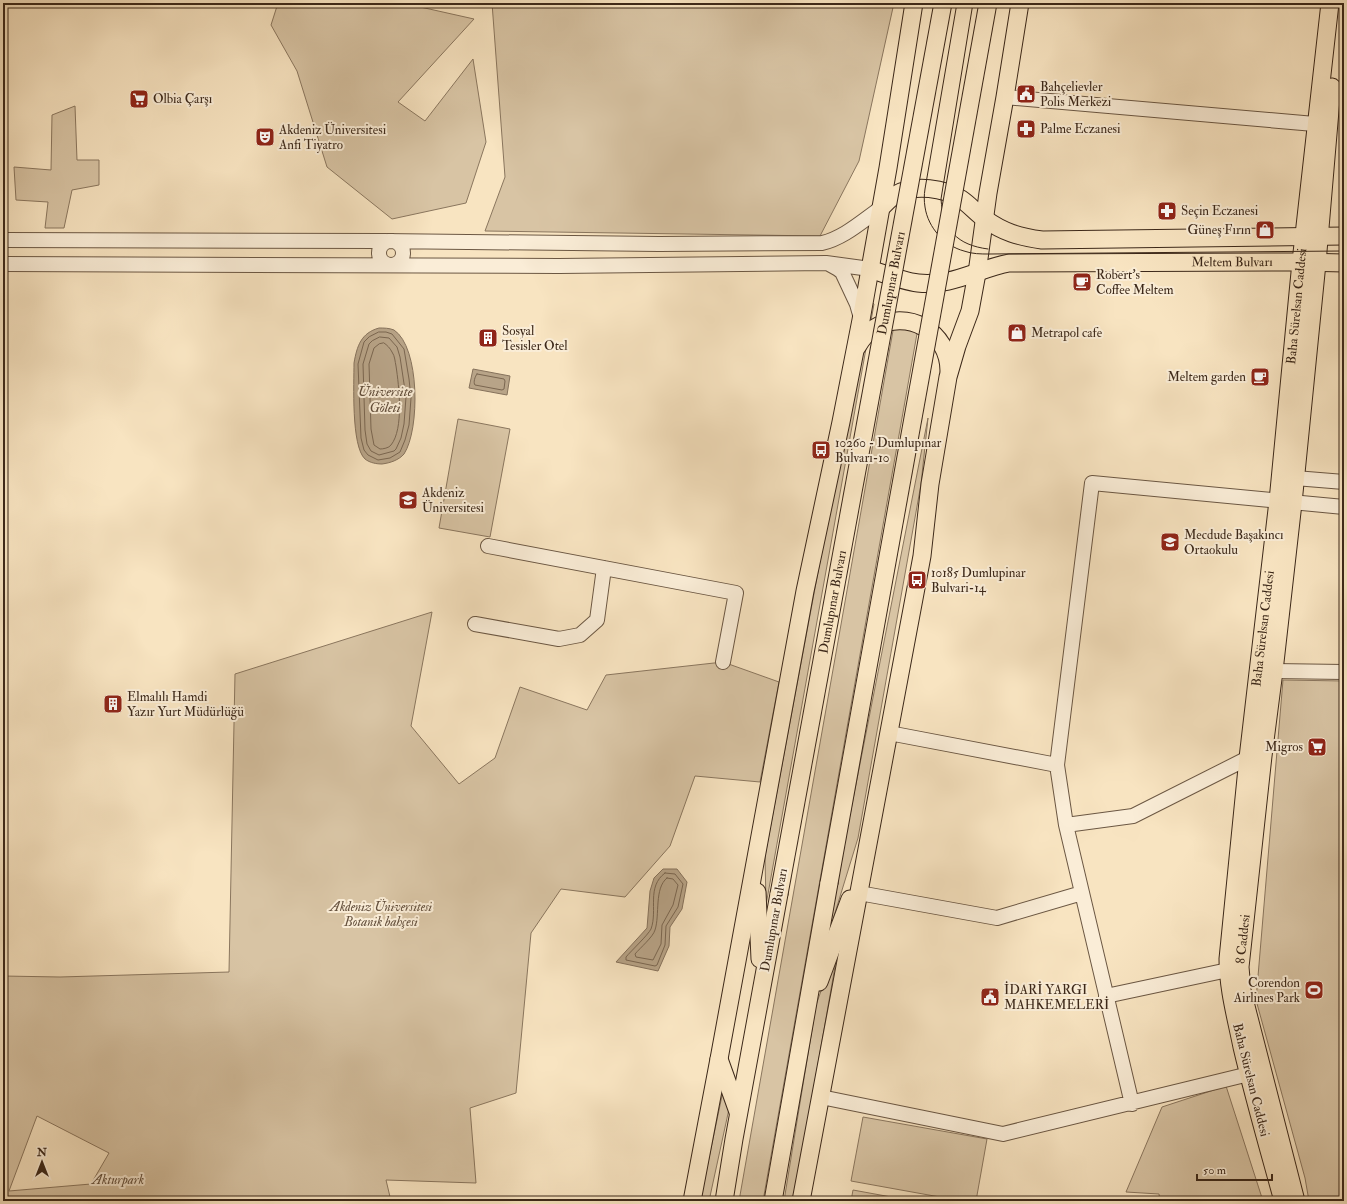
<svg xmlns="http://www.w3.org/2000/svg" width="1347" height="1204" font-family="'IM FELL Double Pica',serif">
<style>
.green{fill:#d8c4a4;stroke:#8a765e;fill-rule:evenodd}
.water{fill:#b8a488;stroke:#86725c}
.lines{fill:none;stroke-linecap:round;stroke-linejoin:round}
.shore{stroke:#7a6650;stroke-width:1}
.minor-casing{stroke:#6b5743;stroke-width:16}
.major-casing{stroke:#3c2819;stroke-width:19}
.minor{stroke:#faedd7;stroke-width:14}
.major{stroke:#f8e4c1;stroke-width:17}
.tram{stroke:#3c2819;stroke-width:1}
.major-bridge-casing{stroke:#3c2819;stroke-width:19;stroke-linecap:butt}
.major-bridge{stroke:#f8e4c1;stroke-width:17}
.labels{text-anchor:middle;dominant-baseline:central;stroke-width:4;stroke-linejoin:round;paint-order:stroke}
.poi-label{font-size:13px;fill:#3c2819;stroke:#faedd7;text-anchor:start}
.street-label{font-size:13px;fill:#3c2819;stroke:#faedd7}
.park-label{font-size:13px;font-style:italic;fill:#634f3c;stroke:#faedd7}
.water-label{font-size:14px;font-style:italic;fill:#614d3a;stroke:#faedd7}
</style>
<rect width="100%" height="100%" fill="#f8e4c1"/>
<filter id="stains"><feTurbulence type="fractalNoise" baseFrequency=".005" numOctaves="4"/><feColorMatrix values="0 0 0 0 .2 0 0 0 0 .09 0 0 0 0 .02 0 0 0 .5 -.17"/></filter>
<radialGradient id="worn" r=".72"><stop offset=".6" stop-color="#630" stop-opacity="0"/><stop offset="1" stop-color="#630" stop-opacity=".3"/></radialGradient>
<!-- green -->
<path class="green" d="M278,3l129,1 67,15 -76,83 27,19 48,-62 13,83 -20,61 -74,16 -65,-52 -30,-96 -26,-46z
M492,3h402l-35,158 -39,75 -335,-5 20,-54z
M75,106l2,54h22v25l-27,5 -8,38h-19l3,-26 -32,-2 -2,-33 37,3 1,-55z
M869,299l5,5 -108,601 -1,-49z
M894,325l24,3 -155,873h-24z
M928,418l-7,66 -63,354 -35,114z
M458,419l52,10 -20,108 -51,-9z
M432,612l-21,114 48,58 36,-26 25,-71 67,23 19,-35 117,-13 56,20 -19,100 -65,-6 -25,70 -45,51 -64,-8 -30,44 -15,160 -46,15 6,75 -90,-3 5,21h-388v-225l57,1 169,-5 6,-298zM37,1116l72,37 -18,31 -82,7z
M1283,680l61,1v520h-35l-4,-23 -49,-178z
M840,938l-46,263h-10l32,-196z
M1226,1086l37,115h-103l-1,-7 -33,-2 36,-85z
M723,1091l6,18 -20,92h-9z
M863,1117l124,22 -11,62h-14l-111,-20z
M853,1190l60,11h-62z"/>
<!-- water -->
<path class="water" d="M379,328c5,0 10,0 15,2 26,17 26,100 10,124 -5,6 -14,9 -22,10 -5,0 -12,-1 -17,-5 -14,-13 -11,-76 -11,-96 3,-17 7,-30 25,-35z
M473,369l37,7 -3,19 -38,-7z
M663,869h14l10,13 -5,27 -12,18 -1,19 -11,25 -42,-9 31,-34 3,-37 4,-13z"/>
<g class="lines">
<!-- shore -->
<path class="shore" d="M379,332h7l6,2 12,15 5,30 2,19 -2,27 -4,15 -5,12 -10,6 -12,2 -10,-5 -4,-5 -3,-12 -3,-74 6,-22 5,-5z
M380,337l9,1 8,9 3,10 6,40 -2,27 -3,14 -5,11 -2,2 -15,4 -8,-4 -4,-7 -2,-14 -2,-66 6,-20 3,-3z
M384,343c3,2 6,5 8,9 3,4 3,10 4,14 3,20 8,63 -5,79 -2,3 -8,4 -11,4l-6,-4 -3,-16 -2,-65 5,-16 5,-4z
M477,374l27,5 1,2 -1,8 -2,1 -27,-5c-2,-2 0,-9 2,-11z
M665,873l10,1 8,10 -5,23 -12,19 -1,19 -8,20 -2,1 -29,-6v-3c5,-6 22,-22 25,-28 7,-19 -5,-42 14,-56z
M667,878l6,1 5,6 -5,20 -11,20 -1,19 -8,16 -17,-3 -1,-3c5,-6 18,-17 20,-24 5,-15 -1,-42 12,-52z"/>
<defs>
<path id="minor" d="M1005,97l321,28
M3,240l380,1 276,3 163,-1c22,-5 40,-22 59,-35
M379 253a12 12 0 1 1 24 0a12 12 0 1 1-24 0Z
M3,264l556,2 267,-3 44,6
M829,264l9,5 4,3 15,32 4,14
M1295,478l49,4
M488,546l248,47 -13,69
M475,624l84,15 21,-4 17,-15 7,-52
M1274,671l70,1
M889,733l168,32
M1066,825l67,-9 115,-58
M859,893l138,25 85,-25
M1106,996l122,-26
M821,1097l182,37 246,-60 9,-1
M1132,1104l-66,-279 -9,-60 35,-282 252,24"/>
<g id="major">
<path d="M881,208c5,-5 10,-11 16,-14 18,-10 47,-6 64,5 9,6 15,14 24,20 18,13 34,18 57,21l302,-4"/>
<path id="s1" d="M870,269c15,5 32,12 48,14 32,4 60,-14 91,-20l292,-1 43,1"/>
<path d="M857,347c4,-7 9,-14 16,-18 34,-22 76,3 76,42"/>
<path d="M757,892l3,67"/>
<path d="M819,982l31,-83"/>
<path d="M719,1059l19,53"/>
<path d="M692,1201l27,-142 86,-468 36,-169 20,-102 27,-152 26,-165"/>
<path d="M724,1201l10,-62 45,-245"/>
<path d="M773,1201l56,-318"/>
<path d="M801,1201l121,-645 8,-72 18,-107 9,-31 13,-35 7,-38 11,-80 17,-96 15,-94"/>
<path id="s2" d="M1283,1201c-14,-51 -29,-103 -41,-154 -6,-30 -14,-58 -14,-88l20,-201 30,-257 23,-239 29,-259"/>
<path id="s3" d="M1296,1201l-48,-187 -6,-24 -2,-23 23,-211 11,-85 19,-168 24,-240 15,-176"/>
</g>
</defs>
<!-- minor casing -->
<use href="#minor" class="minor-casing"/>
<!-- major casing -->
<use href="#major" class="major-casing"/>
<!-- minor -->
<use href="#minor" class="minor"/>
<!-- major -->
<use href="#major" class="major"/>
<!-- tram -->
<path class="tram" d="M957,3l-32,186c-1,6 -1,12 0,18 3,21 20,39 39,44 8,3 17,3 25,3l355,-3
M973,3l-32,196c2,31 16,46 47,50"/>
<defs>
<g id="major-bridge">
<path d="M829,883l159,-880"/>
<path id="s4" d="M779,894l164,-891"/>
</g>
</defs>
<!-- major-bridge casing -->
<use href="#major-bridge" class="major-bridge-casing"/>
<!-- major-bridge -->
<use href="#major-bridge" class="major-bridge"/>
</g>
<!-- icons -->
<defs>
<symbol id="civic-square" viewBox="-11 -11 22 22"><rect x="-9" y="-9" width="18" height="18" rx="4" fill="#8f2418" stroke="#faedd7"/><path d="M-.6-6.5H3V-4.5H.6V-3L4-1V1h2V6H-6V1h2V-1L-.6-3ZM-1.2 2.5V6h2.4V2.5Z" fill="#fff"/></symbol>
<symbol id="supermarket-square" viewBox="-11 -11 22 22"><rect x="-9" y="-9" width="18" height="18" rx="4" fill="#8f2418" stroke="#faedd7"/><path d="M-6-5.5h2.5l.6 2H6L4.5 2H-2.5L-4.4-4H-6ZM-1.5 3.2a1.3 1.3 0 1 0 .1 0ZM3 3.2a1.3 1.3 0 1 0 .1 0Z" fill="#fff"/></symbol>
<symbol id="pharmacy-square" viewBox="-11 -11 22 22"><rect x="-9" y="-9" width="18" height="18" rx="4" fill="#8f2418" stroke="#faedd7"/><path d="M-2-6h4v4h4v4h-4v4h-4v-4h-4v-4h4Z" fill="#fff"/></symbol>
<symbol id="theatre-square" viewBox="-11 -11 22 22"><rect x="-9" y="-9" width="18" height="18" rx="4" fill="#8f2418" stroke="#faedd7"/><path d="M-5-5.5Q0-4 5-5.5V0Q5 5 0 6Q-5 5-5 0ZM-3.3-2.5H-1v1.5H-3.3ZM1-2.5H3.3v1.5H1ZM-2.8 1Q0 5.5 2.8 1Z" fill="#fff"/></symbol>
<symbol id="shop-square" viewBox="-11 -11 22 22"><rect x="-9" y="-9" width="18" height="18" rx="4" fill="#8f2418" stroke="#faedd7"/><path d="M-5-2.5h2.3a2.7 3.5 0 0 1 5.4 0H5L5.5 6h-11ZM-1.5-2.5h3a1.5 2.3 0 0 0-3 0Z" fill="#fff"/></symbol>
<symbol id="cafe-square" viewBox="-11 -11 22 22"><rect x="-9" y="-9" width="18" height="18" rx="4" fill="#8f2418" stroke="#faedd7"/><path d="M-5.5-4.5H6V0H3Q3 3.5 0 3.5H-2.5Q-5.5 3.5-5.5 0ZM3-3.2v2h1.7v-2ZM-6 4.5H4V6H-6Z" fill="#fff"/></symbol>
<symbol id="building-square" viewBox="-11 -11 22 22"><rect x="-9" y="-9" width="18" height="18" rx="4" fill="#8f2418" stroke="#faedd7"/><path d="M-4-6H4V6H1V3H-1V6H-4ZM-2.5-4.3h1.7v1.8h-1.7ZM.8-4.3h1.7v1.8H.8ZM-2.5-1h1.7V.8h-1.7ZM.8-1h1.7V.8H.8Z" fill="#fff"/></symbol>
<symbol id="bus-square" viewBox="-11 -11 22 22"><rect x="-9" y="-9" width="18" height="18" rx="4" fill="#8f2418" stroke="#faedd7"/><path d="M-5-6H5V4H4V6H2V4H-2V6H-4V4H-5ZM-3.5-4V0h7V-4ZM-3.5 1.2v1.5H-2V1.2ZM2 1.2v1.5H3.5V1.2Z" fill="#fff"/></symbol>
<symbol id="university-square" viewBox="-11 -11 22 22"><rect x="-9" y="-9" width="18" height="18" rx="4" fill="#8f2418" stroke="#faedd7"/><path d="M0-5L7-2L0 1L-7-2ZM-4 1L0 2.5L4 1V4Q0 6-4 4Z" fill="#fff"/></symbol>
<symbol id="school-square" viewBox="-11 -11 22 22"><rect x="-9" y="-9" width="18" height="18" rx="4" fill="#8f2418" stroke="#faedd7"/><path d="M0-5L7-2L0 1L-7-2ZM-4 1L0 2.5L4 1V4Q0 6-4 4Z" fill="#fff"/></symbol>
<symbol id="stadium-square" viewBox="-11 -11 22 22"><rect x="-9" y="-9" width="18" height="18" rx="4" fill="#8f2418" stroke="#faedd7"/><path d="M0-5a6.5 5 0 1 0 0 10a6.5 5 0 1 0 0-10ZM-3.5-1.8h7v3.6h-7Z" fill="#fff"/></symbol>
</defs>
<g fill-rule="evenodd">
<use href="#civic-square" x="1015" y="83" width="22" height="22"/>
<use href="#supermarket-square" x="128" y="88" width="22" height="22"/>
<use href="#pharmacy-square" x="1015" y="118" width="22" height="22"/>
<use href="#theatre-square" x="254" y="126" width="22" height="22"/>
<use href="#pharmacy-square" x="1156" y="200" width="22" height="22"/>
<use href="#shop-square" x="1254" y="219" width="22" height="22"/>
<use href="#cafe-square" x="1071" y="271" width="22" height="22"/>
<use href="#shop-square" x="1006" y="322" width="22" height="22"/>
<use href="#building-square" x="477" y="327" width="22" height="22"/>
<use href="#cafe-square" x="1249" y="366" width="22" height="22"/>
<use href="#bus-square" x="810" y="439" width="22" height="22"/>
<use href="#university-square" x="397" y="489" width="22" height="22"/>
<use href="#school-square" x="1159" y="531" width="22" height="22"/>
<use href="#bus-square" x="906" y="569" width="22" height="22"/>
<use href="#building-square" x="102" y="693" width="22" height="22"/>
<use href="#supermarket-square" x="1306" y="736" width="22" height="22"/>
<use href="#stadium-square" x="1303" y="979" width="22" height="22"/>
<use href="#civic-square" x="979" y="986" width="22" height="22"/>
</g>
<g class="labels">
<!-- poi labels -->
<g class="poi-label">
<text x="1040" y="87">Bahçelievler<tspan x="1040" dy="15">Polis Merkezi</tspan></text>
<text x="153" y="99">Olbia Çarşı</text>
<text x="1040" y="129">Palme Eczanesi</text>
<text x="279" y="130">Akdeniz Üniversitesi<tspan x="279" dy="15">Anfi Tiyatro</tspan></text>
<text x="1181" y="211">Seçin Eczanesi</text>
<text x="1251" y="230" text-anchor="end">Güneş Fırın</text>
<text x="1096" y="275">Robert's<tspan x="1096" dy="15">Coffee Meltem</tspan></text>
<text x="502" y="331">Sosyal<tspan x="502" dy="15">Tesisler Otel</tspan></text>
<text x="1031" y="333">Metrapol cafe</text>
<text x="1246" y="377" text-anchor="end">Meltem garden</text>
<text x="835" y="443">10260 - Dumlupınar<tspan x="835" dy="15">Bulvarı-10</tspan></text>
<text x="422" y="493">Akdeniz<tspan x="422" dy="15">Üniversitesi</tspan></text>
<text x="1184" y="535">Mecdude Başakıncı<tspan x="1184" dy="15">Ortaokulu</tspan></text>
<text x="931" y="573">10185 Dumlupinar<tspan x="931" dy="15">Bulvari-14</tspan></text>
<text x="127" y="697">Elmalılı Hamdi<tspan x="127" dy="15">Yazır Yurt Müdürlüğü</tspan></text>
<text x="1303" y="747" text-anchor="end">Migros</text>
<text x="1300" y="983" text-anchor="end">Corendon<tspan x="1300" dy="15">Airlines Park</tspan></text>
<text x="1004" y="990">İDARİ YARGI<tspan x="1004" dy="15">MAHKEMELERİ</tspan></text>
</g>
<!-- street labels -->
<g class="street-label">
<text stroke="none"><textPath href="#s1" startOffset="367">Meltem Bulvarı</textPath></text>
<text stroke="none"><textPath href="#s4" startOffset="621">Dumlupınar Bulvarı</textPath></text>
<text stroke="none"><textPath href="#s2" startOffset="905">Baha Sürelsan Caddesi</textPath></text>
<text stroke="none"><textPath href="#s4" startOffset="297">Dumlupınar Bulvarı</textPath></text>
<text stroke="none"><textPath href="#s2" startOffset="581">Baha Sürelsan Caddesi</textPath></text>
<text transform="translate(774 920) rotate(-80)">Dumlupınar Bulvarı</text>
<text stroke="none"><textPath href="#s3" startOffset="269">8 Caddesi</textPath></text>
<text transform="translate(1251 1080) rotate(76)">Baha Sürelsan Caddesi</text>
</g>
<!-- park labels -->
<g class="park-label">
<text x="381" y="907">Akdeniz Üniversitesi<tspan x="381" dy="15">Botanik bahçesi</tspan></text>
<text x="118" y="1180">Akturpark</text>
</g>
<!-- water labels -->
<g class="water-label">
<text x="385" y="391">Üniversite<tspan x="385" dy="16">Göleti</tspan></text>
</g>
</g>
<!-- margin -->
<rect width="1347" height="1204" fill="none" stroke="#f8e4c1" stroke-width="16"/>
<rect x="4" y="4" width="1339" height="1196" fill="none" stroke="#3c2819" stroke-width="2"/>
<rect x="8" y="8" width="1331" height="1188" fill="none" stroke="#3c2819"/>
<!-- north arrow -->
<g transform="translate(42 1162)" stroke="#faedd7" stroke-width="3" paint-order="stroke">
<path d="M0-3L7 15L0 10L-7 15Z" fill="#3c2819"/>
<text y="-6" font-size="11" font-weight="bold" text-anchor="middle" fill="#3c2819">N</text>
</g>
<!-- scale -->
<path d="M1197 1174v6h75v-6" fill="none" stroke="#3c2819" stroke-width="2"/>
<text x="1203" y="1174" font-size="12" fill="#3c2819" stroke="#faedd7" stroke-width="3" paint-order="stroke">50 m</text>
<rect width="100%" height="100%" filter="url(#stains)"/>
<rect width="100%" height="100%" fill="url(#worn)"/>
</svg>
